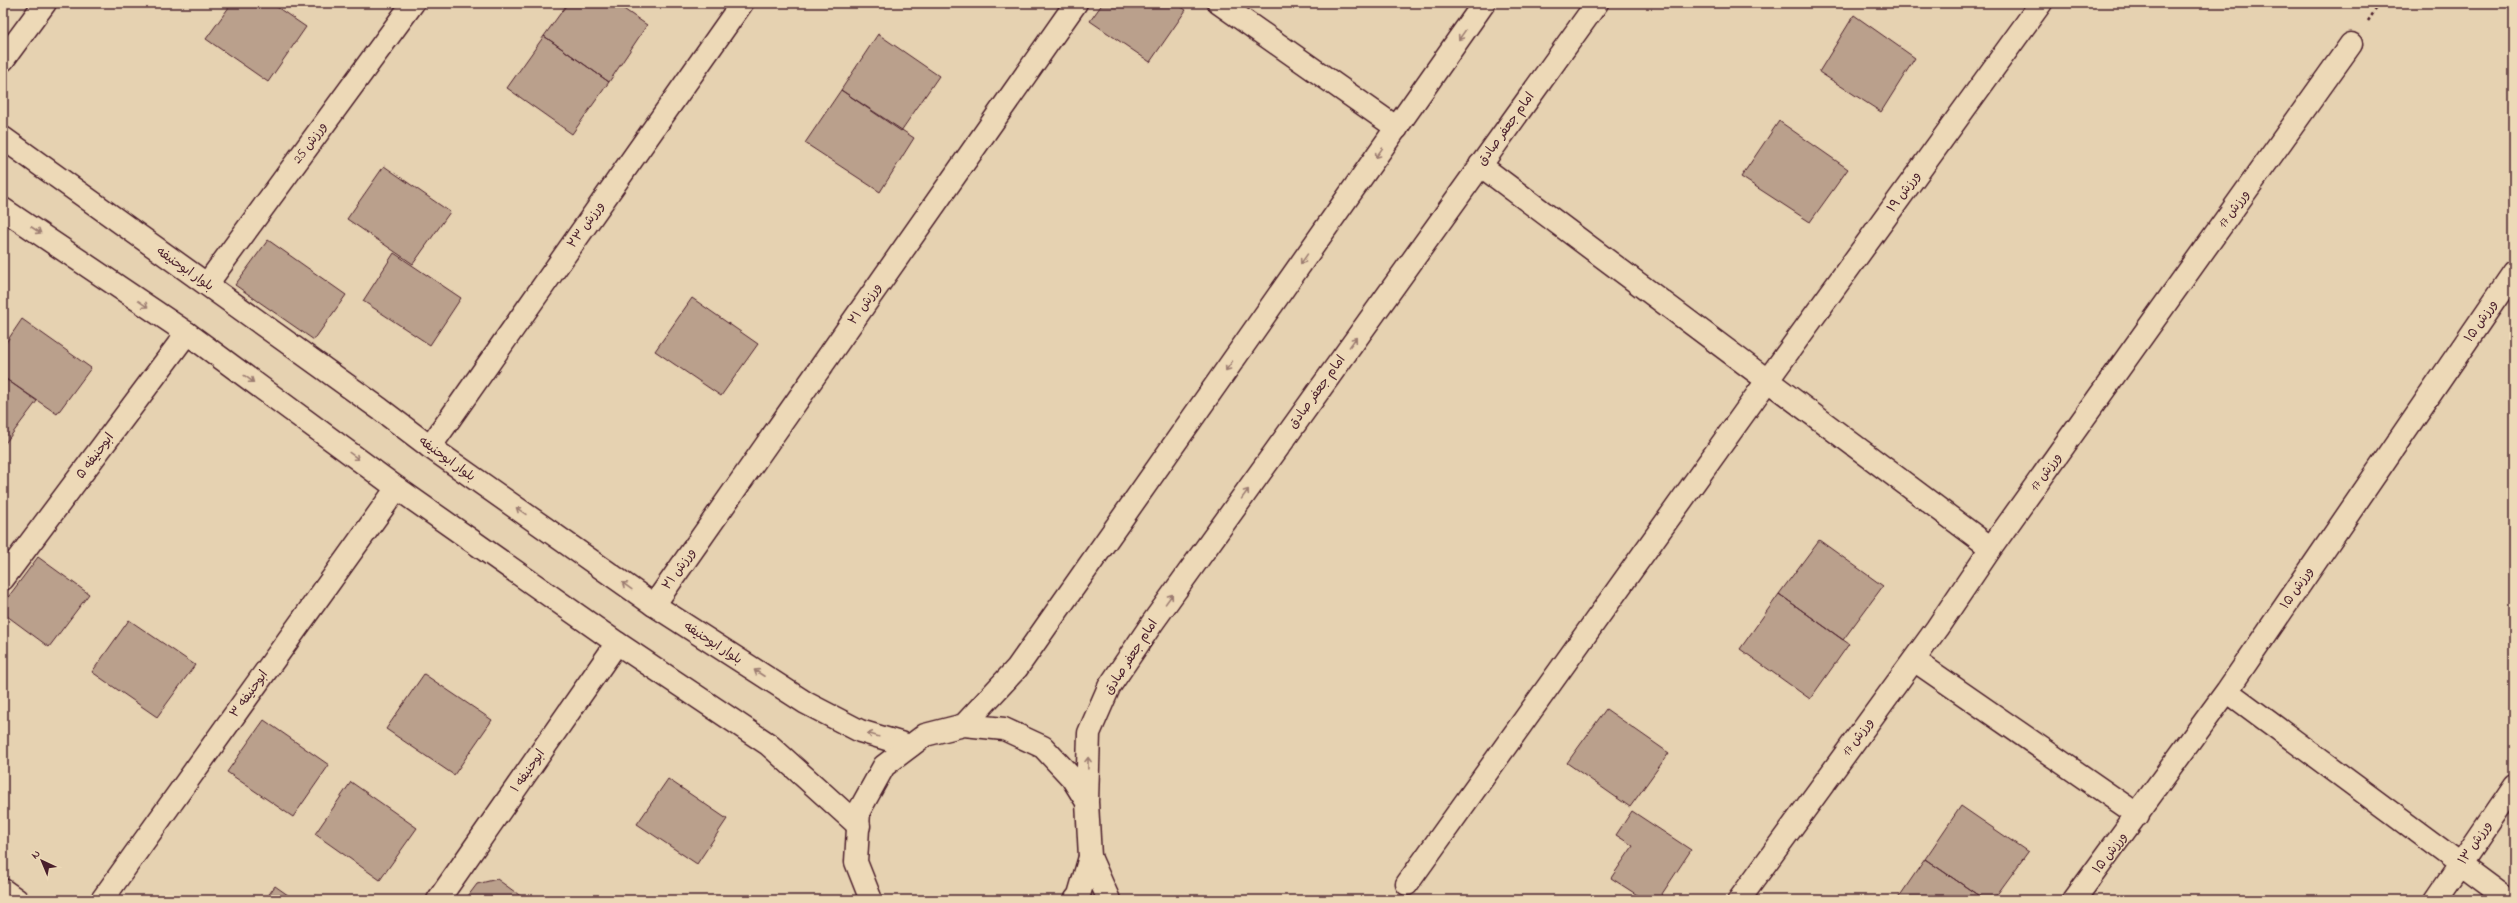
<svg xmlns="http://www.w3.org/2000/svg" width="2517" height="903" font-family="'Indie Flower','Playpen Sans Arabic',sans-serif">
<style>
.building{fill:#baa08c;stroke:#4a1f2b}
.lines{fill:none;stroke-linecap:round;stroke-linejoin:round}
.minor-casing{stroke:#4a1f2b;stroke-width:25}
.tertiary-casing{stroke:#4a1f2b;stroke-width:25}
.secondary-casing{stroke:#4a1f2b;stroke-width:25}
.path{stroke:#4a1f2b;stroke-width:2.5;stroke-dasharray:3 3;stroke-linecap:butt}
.minor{stroke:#edd9b7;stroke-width:22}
.tertiary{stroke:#edd9b7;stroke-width:22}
.secondary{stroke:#edd9b7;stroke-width:22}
.oneway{stroke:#9c7c71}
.labels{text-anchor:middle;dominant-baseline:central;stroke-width:3;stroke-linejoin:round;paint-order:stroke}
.street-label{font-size:13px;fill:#4a1f2b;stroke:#edd9b7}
</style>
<rect width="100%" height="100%" fill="#e6d2b1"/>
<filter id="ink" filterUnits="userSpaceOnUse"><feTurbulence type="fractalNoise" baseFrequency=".025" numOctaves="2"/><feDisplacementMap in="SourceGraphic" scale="8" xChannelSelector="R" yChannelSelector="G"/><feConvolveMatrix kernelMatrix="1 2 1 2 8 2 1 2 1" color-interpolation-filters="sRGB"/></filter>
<g filter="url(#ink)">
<!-- building -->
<path class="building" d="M232,3h39l35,24 -38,55 -62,-43z
M568,3h47l32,22 -38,57 -65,-46z
M1103,3h72l11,7 -36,52 -60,-41z
M1854,15l61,43 -34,54 -62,-40z
M878,34l61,42 -38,55 -60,-41z
M544,36l65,46 -37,52 -65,-46z
M841,90l73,48 -34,54 -75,-49z
M1779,121l69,48 -38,53 -69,-45z
M384,166l66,46 -37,52 -66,-45z
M268,240l78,55 -32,45 -79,-55z
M394,253l67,45 -31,47 -67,-44z
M692,298l66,46 -37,52 -66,-45z
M22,319l69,49 -34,46 -54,-37v-30z
M3,377l34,24 -34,45z
M1819,540l64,46 -40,54 -64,-46z
M38,557l51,37 -40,53 -46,-34v-9z
M1779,594l70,50 -39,55 -70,-50z
M129,620l66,45 -38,52 -65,-45z
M424,674l68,46 -38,55 -68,-46z
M1606,709l63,44 -39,54 -63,-44z
M264,720l65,45 -36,52 -66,-45z
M668,779l59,40 -30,45 -60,-40z
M351,782l66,46 -37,52 -65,-46z
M1961,806l67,46 -35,48h-8l-60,-41z
M1632,811l59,39 -33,50h-13l-34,-22 22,-32 -17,-11z
M1925,859l60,41h-88z
M497,879l29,21h-61l12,-16z
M275,886l20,14h-30z"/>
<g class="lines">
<defs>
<path id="minor" d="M1219,3l178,125
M3,60l42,-57
M1480,165l511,383
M207,284l206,-281
M430,447l312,-444
M3,579l184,-246
M654,605l422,-602
M1914,660l224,155
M2227,691l282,209
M1407,884l360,-503 274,-378
M3,890l14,10
M102,900l295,-412
M438,900l179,-257
M1739,900l198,-272 54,-80 360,-504
M2074,900l153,-209 287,-419
M2436,900l78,-114"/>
<path id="tertiary" d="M3,138l377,271 50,38 224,158 152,98 54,28 50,15
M3,209l184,124 210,155 220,155 151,101 91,82
M1090,857l19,43"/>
<path id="secondary" d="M964,725l53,-57 467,-665
M1087,802l2,-69 20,-46 44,-65 444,-619
M871,900l-15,-38 3,-51 25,-45 41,-31 39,-10 40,4 39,18 29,31 15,24 3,55 -11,38 -4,5"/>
</defs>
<!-- minor casing -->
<use href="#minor" class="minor-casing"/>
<!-- tertiary casing -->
<use href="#tertiary" class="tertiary-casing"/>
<!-- secondary casing -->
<use href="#secondary" class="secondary-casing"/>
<!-- path -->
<path class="path" d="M2368,21l12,-18"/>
<!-- minor -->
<use href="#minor" class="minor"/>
<!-- tertiary -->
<use href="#tertiary" class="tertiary"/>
<!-- secondary -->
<use href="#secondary" class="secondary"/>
</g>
<!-- one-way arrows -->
<defs><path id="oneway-shaft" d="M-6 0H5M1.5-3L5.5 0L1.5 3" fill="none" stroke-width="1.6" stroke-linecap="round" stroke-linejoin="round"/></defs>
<g class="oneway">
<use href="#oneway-shaft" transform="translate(1462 35) rotate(125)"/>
<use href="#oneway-shaft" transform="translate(1379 153) rotate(125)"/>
<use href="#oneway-shaft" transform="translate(36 230) rotate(33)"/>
<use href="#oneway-shaft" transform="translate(1304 259) rotate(125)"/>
<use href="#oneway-shaft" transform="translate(143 304) rotate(34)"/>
<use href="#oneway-shaft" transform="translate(1353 342) rotate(-54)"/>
<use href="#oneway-shaft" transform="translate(1229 366) rotate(125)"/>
<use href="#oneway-shaft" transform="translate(249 379) rotate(36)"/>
<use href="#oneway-shaft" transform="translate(354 456) rotate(36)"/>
<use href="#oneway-shaft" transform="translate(1245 494) rotate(-54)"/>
<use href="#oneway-shaft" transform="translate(521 511) rotate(-145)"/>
<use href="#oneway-shaft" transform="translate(627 586) rotate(-144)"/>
<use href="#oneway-shaft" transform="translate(1169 599) rotate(-54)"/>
<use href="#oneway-shaft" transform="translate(759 673) rotate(-147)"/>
<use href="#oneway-shaft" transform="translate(873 735) rotate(-163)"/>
<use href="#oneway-shaft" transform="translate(1088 763) rotate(-89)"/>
</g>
</g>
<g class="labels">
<!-- street labels -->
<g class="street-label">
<text transform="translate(1506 129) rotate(-54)">امام جعفر صادق</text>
<text transform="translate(310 143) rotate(-54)">ورزش 25</text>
<text transform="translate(1904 192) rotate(-54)">ورزش ۱۹</text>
<text transform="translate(2234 209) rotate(-54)">ورزش 17</text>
<text transform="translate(586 225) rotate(-55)">ورزش ۲۳</text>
<text transform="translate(185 269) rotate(35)">بلوار ابوحنیفه</text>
<text transform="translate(865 304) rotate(-55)">ورزش ۲۱</text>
<text transform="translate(2481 321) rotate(-56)">ورزش ۱۵</text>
<text transform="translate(1317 392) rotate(-54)">امام جعفر صادق</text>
<text transform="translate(95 456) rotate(-53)">ابوحنیفه ۵</text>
<text transform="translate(447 459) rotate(36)">بلوار ابوحنیفه</text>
<text transform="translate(2046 472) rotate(-54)">ورزش 17</text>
<text transform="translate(679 569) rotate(-55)">ورزش ۲۱</text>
<text transform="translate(2297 588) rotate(-56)">ورزش ۱۵</text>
<text transform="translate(713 643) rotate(33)">بلوار ابوحنیفه</text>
<text transform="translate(1131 657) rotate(-57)">امام جعفر صادق</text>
<text transform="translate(249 694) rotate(-54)">ابوحنیفه ۳</text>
<text transform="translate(1858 737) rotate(-54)">ورزش 17</text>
<text transform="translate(528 771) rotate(-55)">ابوحنیفه ۱</text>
<text transform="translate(2475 843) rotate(-56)">ورزش ۱۳</text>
<text transform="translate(2110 853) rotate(-53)">ورزش ۱۵</text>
</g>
</g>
<!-- margin -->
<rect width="2517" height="903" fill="none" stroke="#edd9b7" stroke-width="16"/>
<rect x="8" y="8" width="2501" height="887" fill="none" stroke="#4a1f2b" stroke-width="1.5" filter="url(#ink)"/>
<!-- north arrow -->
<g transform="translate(42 861) rotate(316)" stroke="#edd9b7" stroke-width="3" paint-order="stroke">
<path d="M0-3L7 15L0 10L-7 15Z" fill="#4a1f2b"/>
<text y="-6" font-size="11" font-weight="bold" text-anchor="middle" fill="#4a1f2b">N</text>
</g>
</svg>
